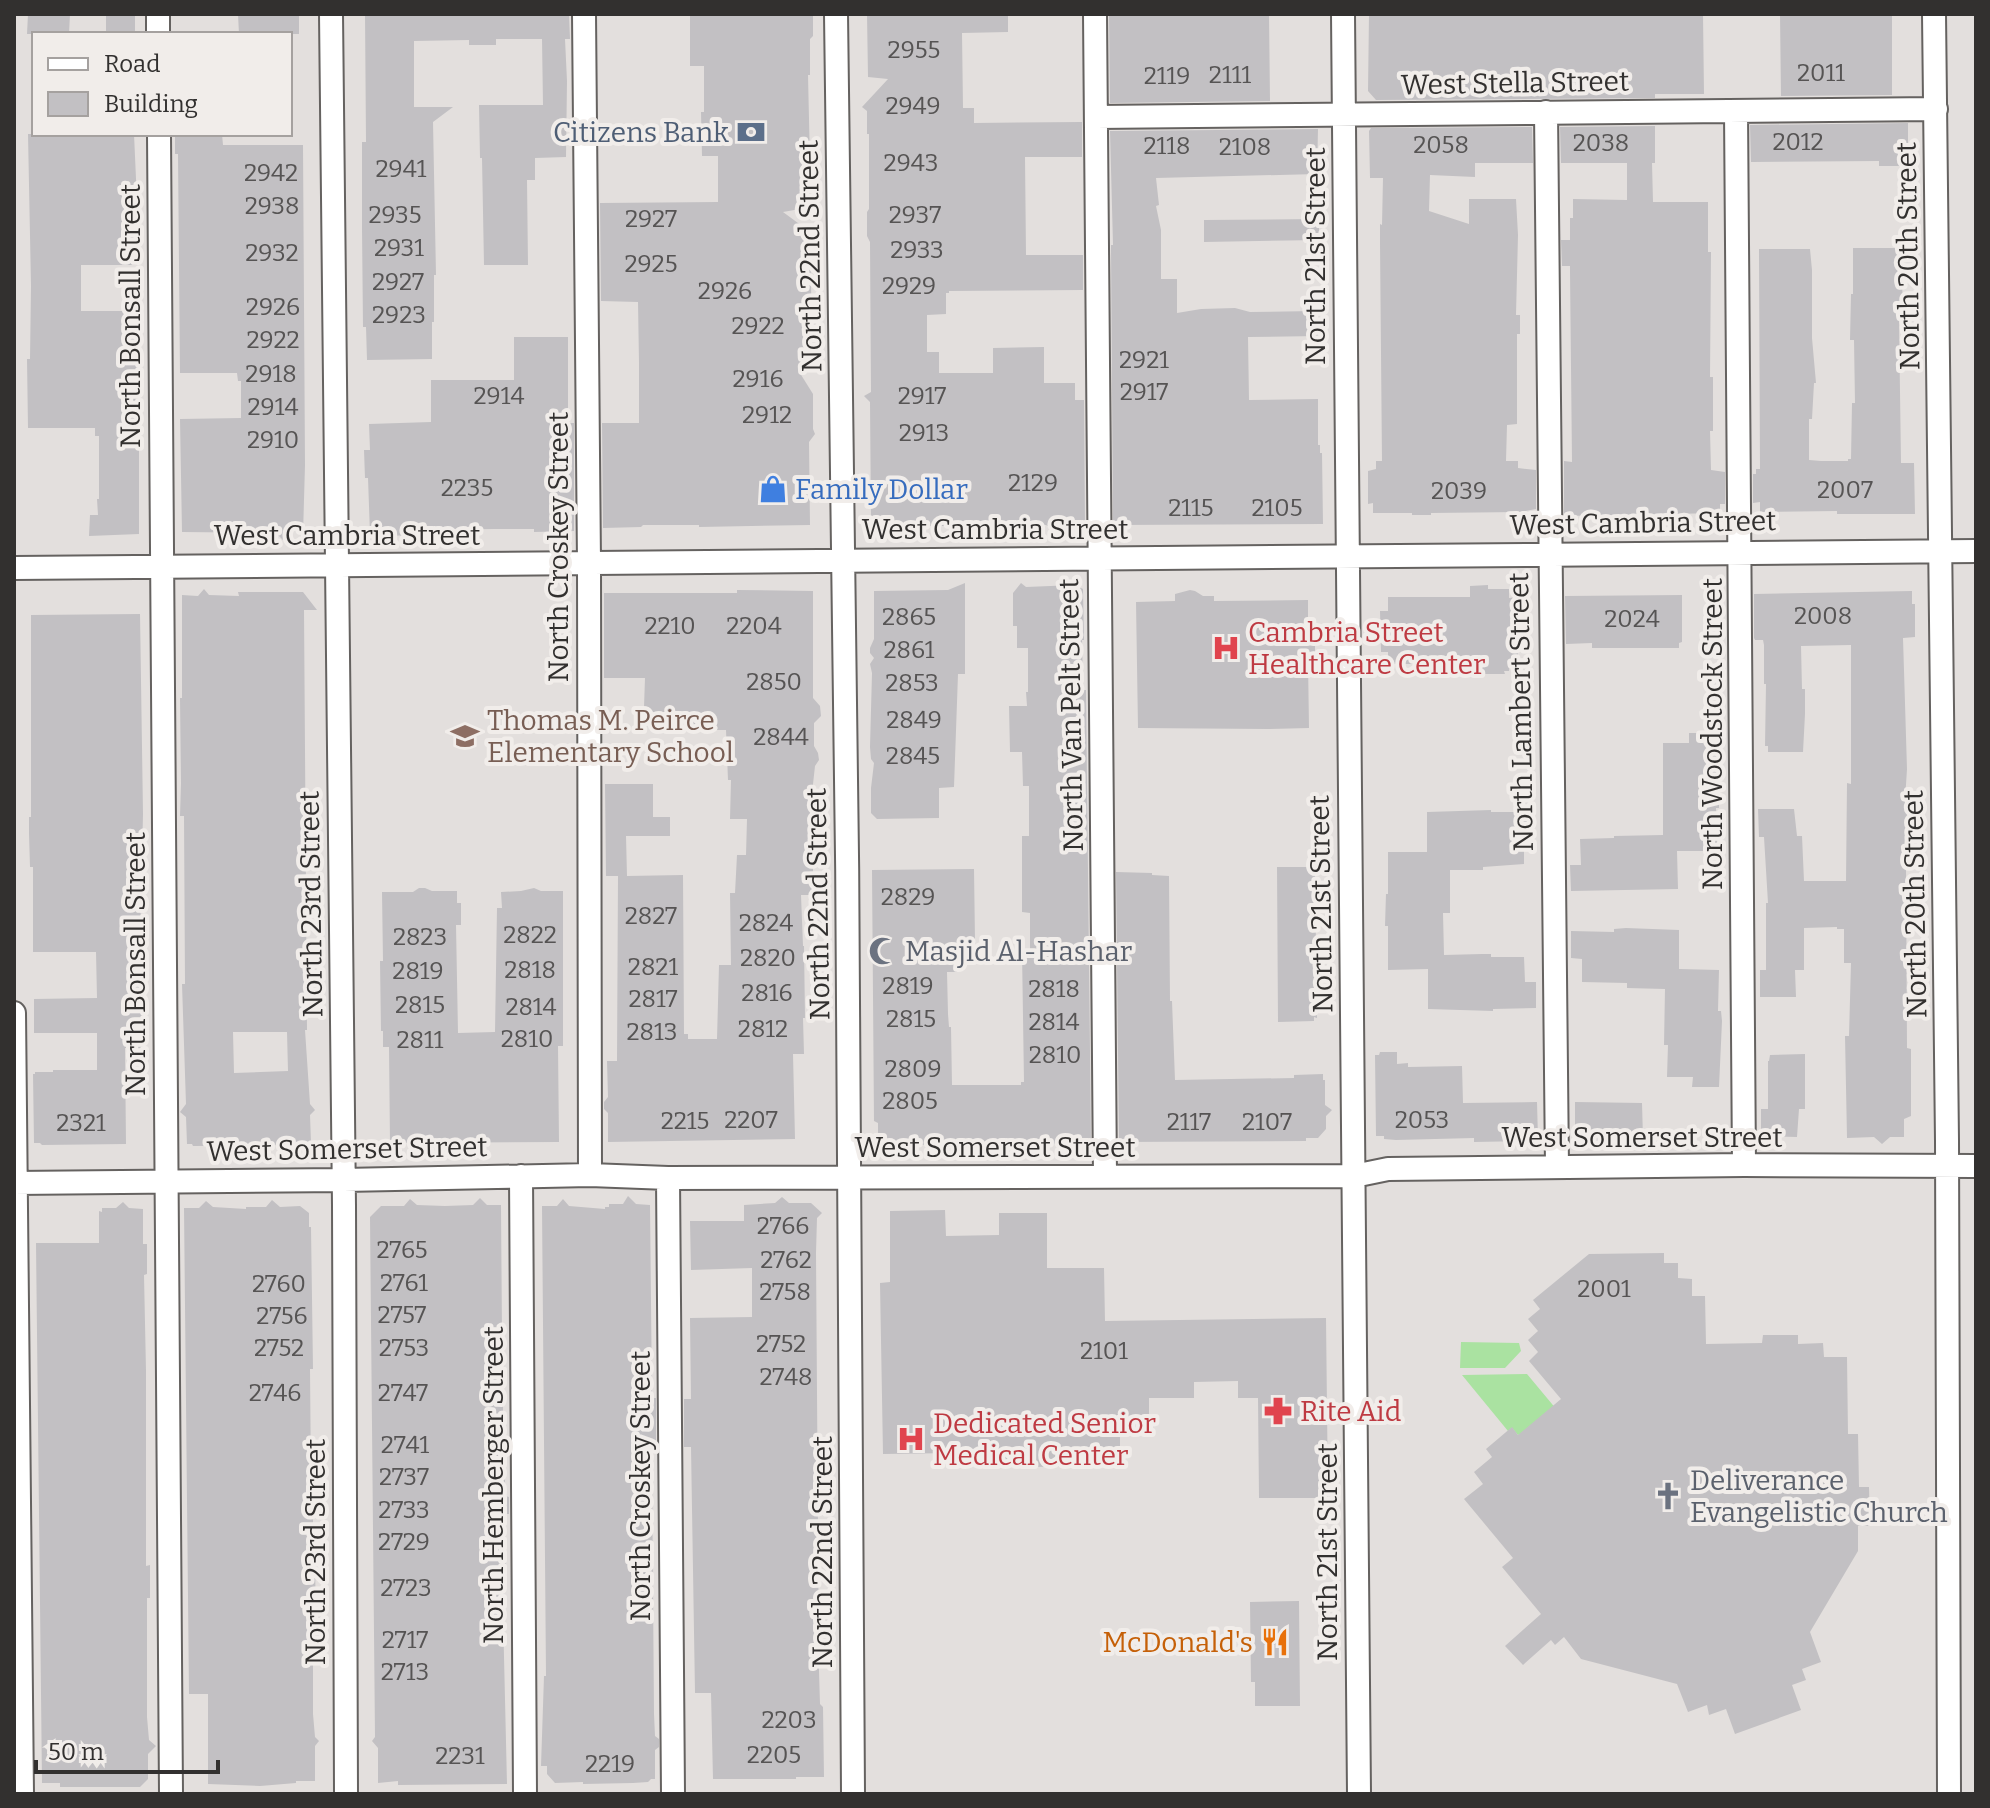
<svg xmlns="http://www.w3.org/2000/svg" width="1990" height="1808" font-family="Bitter,serif">
<style>
.green{fill:#aae2a1}
.building{fill:#c2c0c3;fill-rule:evenodd}
.lines{fill:none;stroke-linecap:round;stroke-linejoin:round}
.street-casing{stroke:#656260;stroke-width:26}
.street{stroke:#fff;stroke-width:22}
.labels{text-anchor:middle;dominant-baseline:central;stroke-width:8;stroke-linejoin:round;paint-order:stroke}
.number-label{font-size:24px;fill:#565454}
.street-label{font-size:28px;fill:#32302f;stroke:#f1edea}
.service-label{font-size:28px;fill:#4e5e75;stroke:#f1edea;text-anchor:end}
.shop-label{font-size:28px;fill:#366cbe;stroke:#f1edea;text-anchor:start}
.health-label{font-size:28px;fill:#be3a42;stroke:#f1edea;text-anchor:start}
.education-label{font-size:28px;fill:#785e54;stroke:#f1edea;text-anchor:start}
.worship-label{font-size:28px;fill:#5b616d;stroke:#f1edea;text-anchor:start}
.food-label{font-size:28px;fill:#c56008;stroke:#f1edea;text-anchor:end}
</style>
<rect width="100%" height="100%" fill="#e3dfdd"/>
<!-- green -->
<path class="green" d="M1461,1342l58,1 2,8 -16,17h-45z
M1527,1374l35,42 -44,19 -6,-7 -4,3 -46,-56z"/>
<!-- building -->
<path class="building" d="M28,14h42l-1,20h-42z
M106,14h29v20h-29z
M238,14h61v20h-60z
M365,14h204l1,25h-5l2,42 -1,76 -31,1v22h-8l1,85h-44l-2,-107h-2l-1,-53h64l-1,-66h-46v6h-27v-5l-55,1v66h39l-20,15 3,153h-2v47h-2v37l-65,1 -1,-33h-3l-1,-99v-86h4z
M690,14h123v22l-3,3v36h-2l3,132 -28,5 34,25 -7,6 3,127h-15l15,24v35l2,5 -6,8 1,83 -111,2v-2h-56l-2,2 -38,1 -1,-105h37v-60l-1,-61 -37,-1 -1,-98 118,-1v-46h-16l-1,-44h3v-46h-14z
M867,14h141v18l-46,1 1,75h11v15l108,-1v35h-57l1,98h57v35l-134,1v2h-3v21l-19,1v37h12v21h54v-25l51,-1v36h31v17h9l1,125h-7l-6,5 -8,-5 -7,4 -6,-1 -5,-3h-25v4l-44,1 -1,-4h-100l-5,-6 -1,-118 -6,-6 7,-4 -1,-150 -3,-6v-24l2,-3v-75h-2v-23l-5,-4 26,-28 -20,-2z
M1109,14h160l1,87 -160,2z
M1369,14h334l1,80h-49v4l-279,2 -8,-9z
M1780,14h112v81l-111,1z
M1908,123v43h-29v-5l-128,1 -1,-37z
M1655,126v37h-3l1,39h55v50h3l-1,125h3v54h-3l1,39 14,2v32h-5v9l-156,3v-55l8,1 -2,-190v-6h-8l-1,-26h9v-22h3v-19l54,1v-37h-66l-1,-36z
M1532,127l1,36h-58v14l-45,-2 -1,36 40,13v-25h47l2,36 -2,80h4v19h-3v90l-10,1 -1,36h12v7l18,2v39l-16,3 -89,1v2h-19v-2h-39v-10l-5,1v-33l8,-2v-8h6l-2,-218v-19l2,1 1,-47h-13l-1,-47 2,-3z
M1318,129l-1,45 -161,4 3,27 -3,1 5,24v49h16v34l24,-4 34,-1 15,4 67,-1 1,25 -70,1 1,63 69,-1v46h2v8h2l1,71 -210,1 -2,-276v-4h2l-3,-114z
M28,134h106l3,67v64h-56v46h55v47h2l1,32v144l-50,2 1,-21h8l-1,-16h2v-63h-4v-8h-67l-1,-69h3l1,-73z
M175,134h47l1,11h80l2,320 -2,70 -9,-7 -11,12 -7,-7 -94,-1 -2,-113 61,-1v-37h-3l-1,-8h-57l-2,-219h-3z
M1319,219v21l-115,2v-22z
M1853,248h46v18h2l2,37v18h-4l2,142h13l1,51h-78v-3l-77,1v-10l-7,1v-29h3v-5h4l-1,-220h51l2,21v68l4,45h-2l-2,36h-3v41l12,1h27v-2h3l1,-56h3l-1,-63h-4l1,-46h2z
M514,337h54v86h6v108l-40,1v-3h-40l-68,1v3h-8v2l-36,1v-2h-12l-2,-56h-3l-1,-28h6l-1,-26 62,-2v-42h83z
M965,583v91h-7l-4,113 -15,1v30l-62,1 -6,-6v-25l3,-25 -3,-4 -1,-12 2,-74 -2,-9 4,-6 -4,-5v-5l4,-9v-48l74,-1z
M1021,583l5,4 49,-2 8,4 1,51h-2l1,50h3l5,452 -51,2 -162,1v-22l-4,-2 -2,-251 102,-1 1,72h-18l1,31h-11l1,42 1,13h2l1,58h69v-3h3l-2,-131h8v-38l-8,-1v-76h7v-50h-6l-1,-34h-12l-1,-46h18l-1,-14h2v-44h-11v-22h-4v-33z
M1488,585v4h21v9l9,-1v67l-8,-1 -1,8h-5l1,3h-28v-10h-89v-12h-7l-1,-41h8v-14h82v-11z
M204,589l5,6 30,1 -1,-4h65l14,18h-13l3,420h-2l5,74 5,6 -5,5 1,28 -13,2 -105,1 -1,-2h-5l-1,-27 -6,-5 6,-8 -4,-120h3l-1,-168h-4l1,-33 -1,-85h2v-103l16,1zM233,1032h54l1,39 -54,2z
M737,590l76,1v107l7,8 1,10 -7,7v23l4,7 1,7 -4,6 -2,18v108l-1,3h-11l2,51h1l1,72h-2l1,36h-11l2,85 -187,3v-29l-4,-4v-7l4,-5 -1,-36h10l1,-185h4h-16l-1,-92h48v33h17v19h-44l1,40 56,-1 1,159h4v5h29l2,-74h12l-1,-72h5l2,-38h9l1,-36h-17l1,-39h-3l-2,-50h-59v-18h-18v-5h-5l1,-29h-41v-85h133z
M1190,590l5,1 8,5h11v5l94,-1v36l7,-1v26h-7l1,67 -42,1 -129,-1 -2,-126 39,-1v-7z
M1912,591v13h3v33l-12,1 4,131 -2,31h3v65h-2l1,183 4,1v67l-7,3v18h-14l-8,7 -8,-7 -27,1 -2,-102h4l2,-73h-7v-34h-7v-2l-33,1v42h-9l1,27h-36v-27h6v-67h2l-4,-66h-5l-1,-28h36l3,27h5l2,45h42l1,-98 4,1v-139l-50,1 1,43h3v25l-2,38h-35v-6h-3l1,-62h-2v-39l-1,-5h-8l-1,-2v-44z
M1682,595v47l-3,1v5h-87v-5l-26,1 -1,-48z
M140,614l3,200 -3,126h4v9h2l-1,99h-20l1,96 -84,1 -2,-2h-6l-1,-69h2v-2h18v-2h44v-37h-63v-34l63,-1 -1,-46h-63v-85h-3l-1,-34v-16h2v-202z
M1689,733h27l3,62v13h-3l1,43h-40l1,38 -107,2 -1,-26h11l-1,-26 34,-1v-2l49,-1v-92h26z
M1491,810v2h43v26h-10v26l-41,3v3h-33v43h-7l1,42 38,-1h9v3h33l1,25h11v26l-43,1v2l-65,-2v-40l-40,1v-44h-3l1,-32h2v-42h39v-40z
M1277,867h36v6h2l2,145 -3,-1v4l-36,1z
M1116,872l36,1v2l17,1 1,125h2l3,79 119,-2v-3l29,-1v6h2v25l7,5 -6,6v13l-8,9h-12v3l-187,1z
M419,888h6l7,3h25v12h4v22h-5l2,108 37,-1 2,-124h5l-1,-16 20,-1 13,-3 7,3h22v155h-5l1,96 -169,1 -1,-96h-6v-16h-2l-1,-70h3l-1,-69h31z
M1626,928l53,2v39l40,1 -1,41h3l1,10 -3,66h-27l1,-10h-26l1,-32h-4l1,-56 -38,-1v-5l-45,-1v-23l-11,-1v-27l43,1v-3z
M1380,1052h17v12l11,-1v4l54,-1 1,37 74,-1 1,37h-6v2l-58,1v-4l-78,2 -12,-1v-3h-8l-1,-81h4z
M1805,1054v55h-6l-2,28 -36,-1v-27h7v-48h1l1,-6z
M1575,1102l67,1 1,35h-6v3h-58l1,-3h-5z
M628,1196l8,8 14,1 2,193h4v49h-2l-2,19 2,248 1,22 4,3v8l-4,3v29h-4l-3,3 -15,1 -50,1v-2l-28,1 -8,-9v-8h-6l3,-90h2l-4,-470h15l6,-7 6,7 36,3v-2h4v-3h14z
M782,1197l7,6h22l11,10 -5,5 -1,35 3,419 1,32 3,3 1,70h-28v2h-83l-2,-86h-16l-4,-246h-7v-48h7l-1,-81 62,-1v-49l-61,2 -1,-49h54v-16l31,-2z
M480,1198l7,7h14l1,132h2l1,48 -2,1v80l2,1v29l4,1v17h-3v66h-2l-1,34 4,170 -109,1v-4l-20,2v-35l-6,-7 3,-4 -5,-520 11,-11h23l6,-7 7,6 28,1 28,-1z
M272,1200l8,7 20,-1 9,7v14h2l2,142h-3l1,115v31h2v37h2l1,93h-3v69l2,23 4,4 -4,5v35h-19v2l-36,3 -52,-2v-90h-19l-5,-486h15l7,-7 7,6 33,2v-2h20z
M123,1202l6,6 14,1v35h4v30l-3,1 2,96v195l4,-1v33h-3v119l2,23 7,6 -8,8v25l-8,8h-80v-4h-18l-6,-540h63v-32l3,1v-4h14z
M945,1210l1,26 53,-1v-22h48v55h57l1,53 221,-3 2,180h-69l-1,-100h-20v-17l-44,1v16h-45v17l-29,1v50l-95,1v-7l-69,1 -1,-8 -72,1 -3,-171 10,-1v-71z
M1664,1253v10h14v15l14,1v17h13l1,48 56,-1 1,-8h35v9l25,-1 1,14h23l1,77h10l1,53h10l1,39h-12v25l-48,81 11,30 -19,7 4,11 -14,5 9,25 -66,24 -9,-25 -17,6 -2,-10 -19,7 -11,-28 -96,-25 -17,-22 -9,8 -4,-5 -28,25 -18,-19 36,-32 -39,-47 11,-9 -49,-59 19,-15 -9,-12 18,-15 -6,-8 26,-22 6,8 43,-36 -32,-38 9,-9 -10,-12 10,-9 -10,-12 12,-10 -7,-9 56,-46z
M1299,1601l1,105h-45v-24h-4l-1,-80z"/>
<g class="lines">
<defs>
<path id="street" d="M158,14v20
M331,14l13,1191 2,589
M584,14l5,549 1,612
M836,14c10,593 15,1187 17,1780
M1095,14l10,1161
M1343,14l16,1780
M1934,14l13,1127 2,653
M1736,111l8,1054
M1546,112l11,1055
M1096,117l840,-8
M159,134l12,1660
M14,568l1962,-17
M14,1013l8,781
M521,1176l4,618
M668,1178l5,616
M14,1183l330,-3 246,-5 78,3 686,-2 34,-7 356,-4 232,1"/>
</defs>
<!-- street casing -->
<use href="#street" class="street-casing"/>
<!-- street -->
<use href="#street" class="street"/>
</g>
<!-- icons -->
<defs>
<symbol id="bank-bare" viewBox="-9 -9 18 18"><path d="M-6-4H6V4H-6ZM0-2.3a2.3 2.3 0 1 0 0 4.6a2.3 2.3 0 1 0 0-4.6Z" fill="#5c6f8a" stroke="#f1edea" stroke-width="2.5" paint-order="stroke"/></symbol>
<symbol id="shop-bare" viewBox="-9 -9 18 18"><path d="M-5-2.5h2.3a2.7 3.5 0 0 1 5.4 0H5L5.5 6h-11ZM-1.5-2.5h3a1.5 2.3 0 0 0-3 0Z" fill="#3f7fe0" stroke="#f1edea" stroke-width="2.5" paint-order="stroke"/></symbol>
<symbol id="hospital-bare" viewBox="-9 -9 18 18"><path d="M-5-5h3v3.5h4V-5h3V5h-3V1.5h-4V5h-3Z" fill="#e0444e" stroke="#f1edea" stroke-width="2.5" paint-order="stroke"/></symbol>
<symbol id="school-bare" viewBox="-9 -9 18 18"><path d="M0-5L7-2L0 1L-7-2ZM-4 1L0 2.5L4 1V4Q0 6-4 4Z" fill="#8d6e63" stroke="#f1edea" stroke-width="2.5" paint-order="stroke"/></symbol>
<symbol id="mosque-bare" viewBox="-9 -9 18 18"><path d="M3.5-4.9A6 6 0 1 0 3.5 4.9A5 5 0 1 1 3.5-4.9Z" fill="#6b7280" stroke="#f1edea" stroke-width="2.5" paint-order="stroke"/></symbol>
<symbol id="pharmacy-bare" viewBox="-9 -9 18 18"><path d="M-2-6h4v4h4v4h-4v4h-4v-4h-4v-4h4Z" fill="#e0444e" stroke="#f1edea" stroke-width="2.5" paint-order="stroke"/></symbol>
<symbol id="church-bare" viewBox="-9 -9 18 18"><path d="M-1.2-6h2.4v3.5h3.3v2.4h-3.3V6h-2.4V-.1h-3.3v-2.4h3.3Z" fill="#6b7280" stroke="#f1edea" stroke-width="2.5" paint-order="stroke"/></symbol>
<symbol id="restaurant-bare" viewBox="-9 -9 18 18"><path d="M-5-6h1v4h1v-4h1v4h1v-4h1v5L-1.5 .5V6h-2V.5L-5-1ZM5-6V6H3V1.5H1.5Q1.5-4 5-6Z" fill="#e8710a" stroke="#f1edea" stroke-width="2.5" paint-order="stroke"/></symbol>
</defs>
<g fill-rule="evenodd">
<use href="#bank-bare" x="731" y="112" width="40" height="40"/>
<use href="#shop-bare" x="753" y="469" width="40" height="40"/>
<use href="#hospital-bare" x="1206" y="628" width="40" height="40"/>
<use href="#school-bare" x="445" y="716" width="40" height="40"/>
<use href="#mosque-bare" x="863" y="931" width="40" height="40"/>
<use href="#pharmacy-bare" x="1258" y="1391" width="40" height="40"/>
<use href="#hospital-bare" x="891" y="1419" width="40" height="40"/>
<use href="#church-bare" x="1648" y="1476" width="40" height="40"/>
<use href="#restaurant-bare" x="1255" y="1622" width="40" height="40"/>
</g>
<g class="labels">
<!-- number labels -->
<g class="number-label">
<text x="914" y="50">2955</text>
<text x="1821" y="73">2011</text>
<text x="1230" y="75">2111</text>
<text x="1167" y="76">2119</text>
<text x="913" y="106">2949</text>
<text x="1798" y="142">2012</text>
<text x="1601" y="143">2038</text>
<text x="1441" y="145">2058</text>
<text x="1167" y="146">2118</text>
<text x="1245" y="147">2108</text>
<text x="911" y="163">2943</text>
<text x="401" y="169">2941</text>
<text x="271" y="173">2942</text>
<text x="272" y="206">2938</text>
<text x="395" y="215">2935</text>
<text x="915" y="215">2937</text>
<text x="651" y="219">2927</text>
<text x="399" y="248">2931</text>
<text x="917" y="250">2933</text>
<text x="272" y="253">2932</text>
<text x="651" y="264">2925</text>
<text x="398" y="282">2927</text>
<text x="909" y="286">2929</text>
<text x="725" y="291">2926</text>
<text x="273" y="307">2926</text>
<text x="399" y="315">2923</text>
<text x="758" y="326">2922</text>
<text x="273" y="340">2922</text>
<text x="1144" y="360">2921</text>
<text x="271" y="374">2918</text>
<text x="758" y="379">2916</text>
<text x="1144" y="392">2917</text>
<text x="499" y="396">2914</text>
<text x="922" y="396">2917</text>
<text x="273" y="407">2914</text>
<text x="767" y="415">2912</text>
<text x="924" y="433">2913</text>
<text x="273" y="440">2910</text>
<text x="1033" y="483">2129</text>
<text x="467" y="488">2235</text>
<text x="1845" y="490">2007</text>
<text x="1459" y="491">2039</text>
<text x="1191" y="508">2115</text>
<text x="1277" y="508">2105</text>
<text x="1823" y="616">2008</text>
<text x="909" y="617">2865</text>
<text x="1632" y="619">2024</text>
<text x="670" y="626">2210</text>
<text x="754" y="626">2204</text>
<text x="909" y="650">2861</text>
<text x="774" y="682">2850</text>
<text x="912" y="683">2853</text>
<text x="914" y="720">2849</text>
<text x="781" y="737">2844</text>
<text x="913" y="756">2845</text>
<text x="908" y="897">2829</text>
<text x="651" y="916">2827</text>
<text x="766" y="923">2824</text>
<text x="530" y="935">2822</text>
<text x="420" y="937">2823</text>
<text x="768" y="958">2820</text>
<text x="653" y="967">2821</text>
<text x="530" y="970">2818</text>
<text x="418" y="971">2819</text>
<text x="908" y="986">2819</text>
<text x="1054" y="989">2818</text>
<text x="767" y="993">2816</text>
<text x="653" y="999">2817</text>
<text x="420" y="1005">2815</text>
<text x="531" y="1007">2814</text>
<text x="911" y="1019">2815</text>
<text x="1054" y="1022">2814</text>
<text x="763" y="1029">2812</text>
<text x="652" y="1032">2813</text>
<text x="527" y="1039">2810</text>
<text x="420" y="1040">2811</text>
<text x="1055" y="1055">2810</text>
<text x="913" y="1069">2809</text>
<text x="910" y="1101">2805</text>
<text x="751" y="1120">2207</text>
<text x="1422" y="1120">2053</text>
<text x="685" y="1121">2215</text>
<text x="1189" y="1122">2117</text>
<text x="1267" y="1122">2107</text>
<text x="81" y="1123">2321</text>
<text x="783" y="1226">2766</text>
<text x="402" y="1250">2765</text>
<text x="786" y="1260">2762</text>
<text x="404" y="1283">2761</text>
<text x="279" y="1284">2760</text>
<text x="1604" y="1289">2001</text>
<text x="785" y="1292">2758</text>
<text x="402" y="1315">2757</text>
<text x="282" y="1316">2756</text>
<text x="781" y="1344">2752</text>
<text x="279" y="1348">2752</text>
<text x="404" y="1348">2753</text>
<text x="1104" y="1351">2101</text>
<text x="786" y="1377">2748</text>
<text x="275" y="1393">2746</text>
<text x="403" y="1393">2747</text>
<text x="405" y="1445">2741</text>
<text x="404" y="1477">2737</text>
<text x="404" y="1510">2733</text>
<text x="404" y="1542">2729</text>
<text x="406" y="1588">2723</text>
<text x="405" y="1640">2717</text>
<text x="405" y="1672">2713</text>
<text x="789" y="1720">2203</text>
<text x="774" y="1755">2205</text>
<text x="460" y="1756">2231</text>
<text x="610" y="1764">2219</text>
</g>
<!-- street labels -->
<g class="street-label">
<text transform="translate(1515 83) rotate(-1)">West Stella Street</text>
<text transform="translate(810 256) rotate(-91)">North 22nd Street</text>
<text transform="translate(1315 256) rotate(-90)">North 21st Street</text>
<text transform="translate(1908 256) rotate(-91)">North 20th Street</text>
<text transform="translate(130 316) rotate(-90)">North Bonsall Street</text>
<text transform="translate(1643 523) rotate(-1)">West Cambria Street</text>
<text x="995" y="529">West Cambria Street</text>
<text x="347" y="535">West Cambria Street</text>
<text transform="translate(558 547) rotate(-90)">North Croskey Street</text>
<text transform="translate(1521 712) rotate(-91)">North Lambert Street</text>
<text transform="translate(1071 715) rotate(-91)">North Van Pelt Street</text>
<text transform="translate(1712 734) rotate(-90)">North Woodstock Street</text>
<text transform="translate(311 904) rotate(-91)">North 23rd Street</text>
<text transform="translate(818 904) rotate(-91)">North 22nd Street</text>
<text transform="translate(1321 904) rotate(-91)">North 21st Street</text>
<text transform="translate(1915 904) rotate(-91)">North 20th Street</text>
<text transform="translate(135 964) rotate(-90)">North Bonsall Street</text>
<text x="1642" y="1137">West Somerset Street</text>
<text x="995" y="1147">West Somerset Street</text>
<text transform="translate(347 1149) rotate(-1)">West Somerset Street</text>
<text transform="translate(493 1485) rotate(-90)">North Hemberger Street</text>
<text transform="translate(640 1486) rotate(-90)">North Croskey Street</text>
<text transform="translate(315 1552) rotate(-90)">North 23rd Street</text>
<text transform="translate(822 1552) rotate(-90)">North 22nd Street</text>
<text transform="translate(1327 1552) rotate(-90)">North 21st Street</text>
</g>
<!-- service labels -->
<g class="service-label">
<text x="729" y="132">Citizens Bank</text>
</g>
<!-- shop labels -->
<g class="shop-label">
<text x="795" y="489">Family Dollar</text>
</g>
<!-- health labels -->
<g class="health-label">
<text x="1248" y="632">Cambria Street<tspan x="1248" dy="32">Healthcare Center</tspan></text>
<text x="1300" y="1411">Rite Aid</text>
<text x="933" y="1423">Dedicated Senior<tspan x="933" dy="32">Medical Center</tspan></text>
</g>
<!-- education labels -->
<g class="education-label">
<text x="487" y="720">Thomas M. Peirce<tspan x="487" dy="32">Elementary School</tspan></text>
</g>
<!-- worship labels -->
<g class="worship-label">
<text x="905" y="951">Masjid Al-Hashar</text>
<text x="1690" y="1480">Deliverance<tspan x="1690" dy="32">Evangelistic Church</tspan></text>
</g>
<!-- food labels -->
<g class="food-label">
<text x="1253" y="1642">McDonald's</text>
</g>
</g>
<!-- border -->
<rect width="1990" height="1808" fill="none" stroke="#32302f" stroke-width="32"/>
<!-- legend -->
<rect x="32" y="32" width="260" height="104" fill="#f1edea" stroke="#a5a19f" stroke-width="2"/>
<rect x="48" y="58" width="40" height="12" fill="#ffffff" stroke="#a5a19f" stroke-width="2"/>
<text x="104" y="72" font-size="24" fill="#32302f">Road</text>
<rect x="48" y="92" width="40" height="24" fill="#c2c0c3" stroke="#a5a19f" stroke-width="2"/>
<text x="104" y="112" font-size="24" fill="#32302f">Building</text>
<!-- scale -->
<path d="M36 1760v12h182v-12" fill="none" stroke="#32302f" stroke-width="4"/>
<text x="48" y="1760" font-size="24" fill="#32302f" stroke="#f1edea" stroke-width="6" paint-order="stroke">50 m</text>
</svg>
